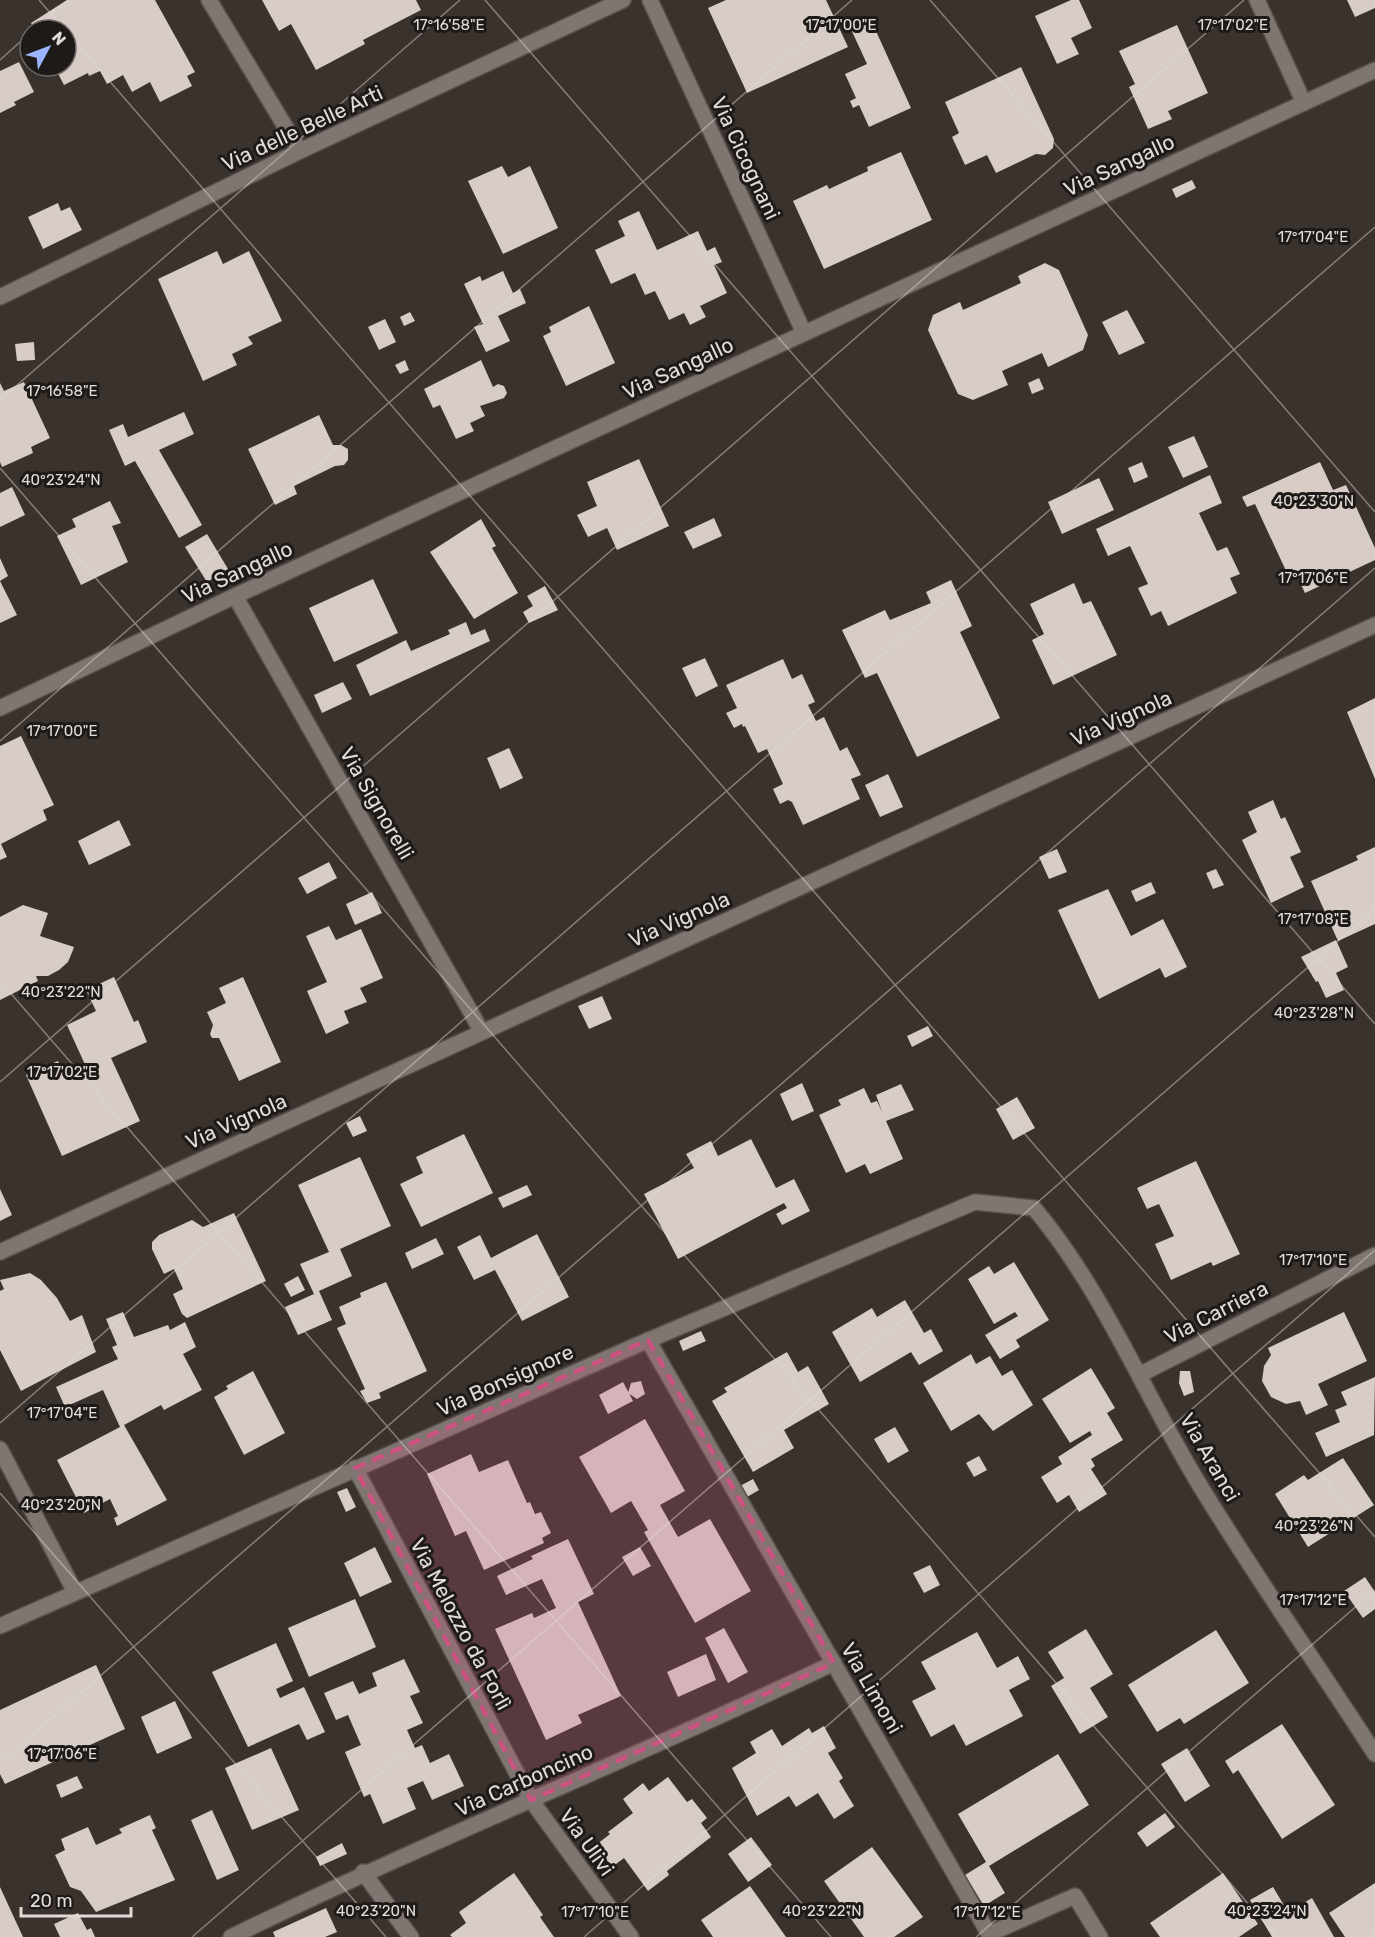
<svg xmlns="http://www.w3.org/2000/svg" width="1375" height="1937" font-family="Rubik,sans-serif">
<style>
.building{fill:#d8ccc7}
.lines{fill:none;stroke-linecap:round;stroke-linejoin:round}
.minor-casing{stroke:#57504c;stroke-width:18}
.minor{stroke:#807671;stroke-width:15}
.marked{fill:#cc5381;fill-opacity:0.2;stroke:#cc5381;stroke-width:4.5;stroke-dasharray:12 8;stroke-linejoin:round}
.ticks{fill:none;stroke:#e2dcd9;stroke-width:1.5;stroke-opacity:0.45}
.labels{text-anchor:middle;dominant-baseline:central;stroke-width:6;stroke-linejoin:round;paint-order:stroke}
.street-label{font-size:21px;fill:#e2dcd9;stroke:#1e1a18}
.ticks-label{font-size:15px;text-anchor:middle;fill:#e2dcd9;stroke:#1e1a18;stroke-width:6;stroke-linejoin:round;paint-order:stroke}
</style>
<rect width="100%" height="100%" fill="#3a322d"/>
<!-- building -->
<path class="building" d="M67,0h88l40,72 -8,4 5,10 -32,16 -10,-20 -18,10 -9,-17 -16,9 -7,-13 -11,5 -1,-3 -24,12 -10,-19h12v-36h-31l-4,-7z
M262,0h154l5,10 -58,30 2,4 -49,26 -25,-46 -12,7z
M726,0h100l22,47 -101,46 -39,-85z
M1071,0h8l13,28 -21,10 8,16 -22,10 -22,-48z
M1347,0h28v8l-20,9z
M870,18l41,90 -42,19 -10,-22 -6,3 -3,-7 6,-3 -11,-24 22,-10 -17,-37z
M1177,25l31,68 -40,18 4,8 -24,10 -19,-42 6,-3 -16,-33z
M19,62l15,30 -20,10 2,3 -16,8v-42z
M1021,67l33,72 -1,9 -8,7 -9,-1 -40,19 -9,-18 -22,10 -13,-28 7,-4 -14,-31z
M901,152l31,68 -108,49 -31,-68 34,-16 2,4 39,-18 -1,-4z
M502,166l6,11 22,-11 28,62 -55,26 -35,-73z
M1192,180l4,8 -20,10 -4,-9z
M58,203l3,8 9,-4 12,23 -39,19 -15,-32z
M639,211l18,39 41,-19 9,20 8,-4 7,15 -8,3 13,28 -27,13 6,11 -16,8 -6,-12 -15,7 -14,-29 -10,4 -10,-22 -24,11 -16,-34 30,-14 -7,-15z
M217,251l6,13 26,-13 33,70 -34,16 5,7 -21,10 5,11 -34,16 -45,-102z
M1045,263l14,7 29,65 -5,15 -35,17 -6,-14 -40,18 6,14 -35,15 -15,-6 -30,-64 5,-15 27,-13 3,8 58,-27 -3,-7z
M503,271l10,22 7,-4 6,14 -28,13 12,25 -24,11 -12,-25 9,-3 -19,-40 16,-8 2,5z
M589,306l26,57 -49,23 -23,-50 8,-4 -2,-5z
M1127,310l18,33 -26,12 -17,-33z
M410,312l5,9 -11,5 -4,-9z
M385,319l11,23 -17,8 -11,-23z
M34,342l1,18 -18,1 -2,-17z
M405,360l4,10 -9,4 -5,-9z
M481,360l12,27 5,-3 6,2 3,7 -3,5 -24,8 5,10 -15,7 4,8 -18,8 -16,-34 -7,3 -9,-19z
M1039,378l5,11 -12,5 -4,-11z
M24,382l26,56 -19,9 2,6 -31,14 -2,-5v-79l4,8z
M184,412l10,22 -35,16 43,75 -23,13 -44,-77 -10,5 -16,-36 14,-6 5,13z
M319,415l14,30h8l7,4v11l-4,5 -9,1 -41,20 3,8 -22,11 -27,-56z
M1194,436l14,31 -25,11 -15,-31z
M639,459l30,67 -52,24 -10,-22 -19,9 -11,-22 20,-9 -10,-24z
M1142,462l6,15 -14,6 -6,-15z
M1320,462l13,28 13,-5 29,63v12l-70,33 -11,-23 -7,3 -32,-69 -8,3 -5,-10z
M1210,475l12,28 -23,10 18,38 10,-4 13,27 -10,4 7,15 -69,33 -7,-15 -10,5 -6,-13 -7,-15 10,-4 -18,-38 -22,10 -12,-27z
M1099,478l15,32 -52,24 -14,-32z
M12,487l13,28 -25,12v-34z
M110,501l11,22 -9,3 16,36 -47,23 -24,-49 19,-9 -4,-8z
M714,518l8,18 -29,13 -9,-17z
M481,519l15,27 -4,2 26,45 -44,26 -44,-67z
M207,534l21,35 -21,13 -22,-35z
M0,558l8,18 -8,5 17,34 -17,8z
M373,579l25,54 -64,29 -25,-54z
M951,580l21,46 -12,6 40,86 -83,39 -40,-84 -12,5 -23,-48 43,-20 5,10 41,-17 -5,-11z
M1074,583l9,21 8,-3 26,54 -64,30 -21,-45 12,-6 -14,-30z
M545,586l13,24 -29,13 -6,-11 10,-6 -6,-10z
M466,622l5,13 14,-6 5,12 -120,55 -14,-31 50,-25 5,11 39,-17 -2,-4z
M705,658l13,28 -22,11 -14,-29z
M783,659l9,20 10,-5 13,28 -7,3 8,16 8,-4 16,34 7,-4 14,28 -10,4 9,20 -57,26 -11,-23 -4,-2 -8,4 -7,-15 10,-5 -16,-35 -9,4 -13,-27 -2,1 -1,-3 -8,4 -8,-15 11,-5 -11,-23z
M343,682l9,17 -30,14 -8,-18z
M1375,698v81l-28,-67z
M21,736l33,69 -11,5 4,10 -46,24 6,13 -7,3v-114z
M509,748l14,30 -23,11 -13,-31z
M888,774l15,33 -23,10 -15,-32z
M1273,800l8,19 4,-2 16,35 -11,5 14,30 -33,16 -29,-63 15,-8 -9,-20z
M119,820l12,25 -42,20 -11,-24z
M1375,847v77l-37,17 -27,-60 47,-21 -2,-4z
M1057,849l10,23 -18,7 -10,-22z
M329,862l8,16 -30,16 -9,-16z
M1216,869l8,16 -11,4 -7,-16z
M1151,882l5,11 -20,9 -5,-11z
M1108,889l23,47 32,-17 24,48 -22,11 -5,-10 -61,31 -41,-89z
M372,892l10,21 -27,12 -9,-21z
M23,905l25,8 -8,23 34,11 -1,3 -5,12 -9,8 -11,6h-12l2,5 -38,19v-83z
M329,926l7,14 25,-11 22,49 -23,10 7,14 -23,9 5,12 -23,11 -19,-43 20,-9 -21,-46z
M1336,940l12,27 -12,6 8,17 -18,8 -8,-17 -2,1 -15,-25z
M114,977l20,45 4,-2 9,22 -36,16 29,63 -78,35 -36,-81 32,-14 8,18 21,-10 -20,-44 29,-14 -10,-21z
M243,977l38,85 -42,19 -20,-43h-7l-2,-4 3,-9 -6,-13 19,-9 -7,-15z
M602,996l10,23 -23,10 -11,-23z
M928,1026l5,10 -21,11 -5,-11z
M802,1083l12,28 -22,10 -12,-27z
M901,1084l13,26 -28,11 17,38 -33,15 -5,-10 -19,9 -27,-58 22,-10 -3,-5 26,-12 7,15 6,-2 5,11 -6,-17z
M1017,1097l18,31 -22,12 -17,-31z
M360,1116l7,15 -14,6 -7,-14z
M464,1134l29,59 -72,34 -21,-43 23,-11 -7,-16z
M751,1139l25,49 18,-9 16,32 -28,14 -6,-11 11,-6 -3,-5 -106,56 -34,-65 50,-26 -8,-14 25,-13 7,15z
M360,1157l31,69 -51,23 12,27 -33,15 13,29 -34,15 -13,-28 29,-13 -14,-30 29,-12 -31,-67z
M1196,1161l44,93 -27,12 -2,-4 -40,18 -16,-36 19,-8 -15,-32 -12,5 -10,-21z
M527,1185l5,10 -29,13 -5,-10z
M0,1189l12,26 -12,6z
M234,1213l32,68 -79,37 -5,-4 -9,-20 10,-5 -9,-20 -10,5 -12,-25v-7l7,-7 33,-15 11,7z
M537,1234l32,63 -47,24 -27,-51 -21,10 -17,-33 23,-12 11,23z
M436,1238l8,16 -32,15 -7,-16z
M1014,1262l35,58 -33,20 4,7 -20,12 -15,-24 33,-19 -3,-4 -21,12 -26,-45 21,-13 5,8z
M30,1273l11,7 16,18 13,23 12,-6 14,37 -75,39 -21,-41v-59l4,-2 -4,-9z
M298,1276l7,14 -14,7 -7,-13z
M386,1282l41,89 -48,22 2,5 -14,5 -7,-12 5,-2 -28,-61 9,-4 -7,-17 22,-10 -1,-4z
M905,1300l19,33 7,-4 12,22 -24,14 -8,-13 -51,30 -28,-50 40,-24 5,9z
M123,1312l11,25 34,-12 2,5 15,-8 11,25 -13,7 19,36 -38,20 -3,-5 -37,20 43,75 -50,26 -3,-8 4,-2 -8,-17 -26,14 -27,-53 63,-33 -17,-37 -38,17 -9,-20 62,-28 -6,-12 5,-2 -11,-26z
M1344,1312l23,49 -49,23 10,21 -22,10 -6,-14 -14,3 -15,-7 -9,-16 2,-15 7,-11 -3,-7z
M701,1331l5,10 -23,10 -4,-10z
M787,1352l11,20 10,-6 21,38 -45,26 10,18 -41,24 -41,-71 15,-9 -3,-4z
M971,1354l5,10 14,-8 12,20 10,-6 21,35 -40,26 -14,-17 -28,17 -28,-48z
M1091,1368l24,40 -8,5 16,27 -32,19 4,7 -4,3 16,25 -28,18 -10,-17 -12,8 -16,-26 21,-13 -4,-7 34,-22 -2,-4 -20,12 -28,-44z
M253,1371l32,62 -41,22 -30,-58 14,-8 -2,-3z
M1180,1371h10l4,21 -10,4 -5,-13z
M1375,1377l-1,58 -48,22 -11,-24 25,-11 -5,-12 12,-5 -6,-13z
M641,1381l4,13 -8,5 -9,-6 3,-10z
M623,1382l10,19 -25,13 -9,-19z
M645,1419l40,72 -25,14 18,32 32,-18 41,72 -56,32 -51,-91 4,-2 -17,-29 -20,12 -32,-56z
M895,1427l14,24 -21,12 -14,-24z
M471,1454l8,18 29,-12 19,43 3,-1 5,12 6,-2 10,21 -9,5 2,5 -60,27 -18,-39 -11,5 -28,-62z
M979,1456l8,14 -13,7 -8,-14z
M1343,1458l31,47 -66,42 -33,-53 29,-19 4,5z
M753,1479l6,11 -12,7 -7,-11z
M347,1488l9,19 -10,5 -9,-20z
M568,1539l26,55 -16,8 43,94 -43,19 4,8 -36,17 -51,-111 37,-16 2,5 22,-10 -14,-29 -36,16 -9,-19 36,-17 -2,-3z
M375,1547l17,35 -32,15 -16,-34z
M640,1547l11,19 -18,10 -11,-19z
M930,1565l10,20 -16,8 -11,-20z
M1365,1577l10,15v17l-12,9 -19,-27z
M355,1599l21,48 -67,30 -21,-49z
M724,1628l24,44 -20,11 -23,-45z
M1086,1629l27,45 -23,14 18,29 -28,17 -29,-48 13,-8 -16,-26z
M1216,1630l33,53 -65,41 -4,-6 -23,14 -29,-47z
M977,1632l20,36 21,-12 12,23 -21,11 14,26 -57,30 -12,-22 -23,13 -19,-36 24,-12 -15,-27z
M276,1643l17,38 -17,8 4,9 24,-11 21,45 -18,8 -8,-16 -51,23 -36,-75z
M706,1654l10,26 -38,17 -11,-25z
M404,1659l16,33 -10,4 13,27 -16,7 8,18 7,-3 8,18 19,-9 15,32 -32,14 -9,-19 -16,7 9,21 -33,15 -13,-30 -6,3 -19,-45 16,-7 -13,-30 -12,5 -12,-27 29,-12 6,13 18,-8 -5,-13z
M96,1665l29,64 -120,55 -5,-10v-64z
M175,1701l17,37 -35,16 -16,-37z
M1282,1724l53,81 -53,34 -44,-69 -5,4 -8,-13z
M824,1726l12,22 -8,5 15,25 -4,3 15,25 -20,13 -16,-26 -22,14 -7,-11 -32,20 -25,-48 24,-15 -6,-11 22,-13 10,17 27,-18 3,5z
M271,1748l28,62 -47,20 -27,-62z
M1187,1748l23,38 -25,16 -24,-38z
M1058,1754l31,51 -100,61 16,27 -21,13 -19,-31 21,-13 -28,-48z
M77,1776l6,12 -22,10 -5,-13z
M668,1777l19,25 5,-3 15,19 -6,5 10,14 -44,34 2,4 -21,16 -24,-33 -12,9 -16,-22 14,-11 -2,-2 25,-19 -10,-14 20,-16 6,8z
M212,1810l27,60 -22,10 -26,-60z
M1165,1813l10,14 -28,20 -10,-14z
M150,1815l6,13 -4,2 23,50 -79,32 -15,-21 -11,-4 -15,-32 10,-5 -4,-11 27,-12 8,18 26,-12 -3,-4z
M751,1837l21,28 -24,17 -20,-28z
M342,1843l5,11 -27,12 -4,-9z
M872,1847l51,70 -29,20h-30l-40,-56z
M514,1873l29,42 -3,2 14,20h-102l-2,-2 16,-12 -7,-11z
M1223,1873l35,51 -19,13h-79l-10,-14z
M1375,1883v54h-30l-16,-24z
M750,1886l36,51h-73l-12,-17z
M0,1887l23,50h-23z
M1273,1887l15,25 24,-14 22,39h-62l-22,-37z
M326,1908l11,24 -12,5h-50l-2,-5z
M78,1913l9,17 4,-2 4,9h-35l-6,-13z"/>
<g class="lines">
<defs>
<path id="minor" d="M209,0l91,151
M650,0l154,333
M1257,0l47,103
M0,297l300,-146 323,-151
M235,596l247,436
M0,708l235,-112 1140,-526
M0,1252l1375,-627
M648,1340l341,594 86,-38 25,41
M1141,1374l234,-119
M0,1449l75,143
M355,1468l176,332 100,137
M0,1626l637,-281 338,-143 59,6c70,84 109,184 165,276 56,92 118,180 176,270
M363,1872l48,65
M231,1937c199,-97 404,-179 603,-274"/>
</defs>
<!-- minor casing -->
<use href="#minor" class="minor-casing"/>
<!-- minor -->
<use href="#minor" class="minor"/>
</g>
<!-- marked area -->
<path class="marked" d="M648,1340l186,323 -303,137 -176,-332z"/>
<!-- ticks -->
<path class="ticks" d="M39,0l26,30M485,0l890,1024M930,0l445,512M34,30l34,-30M66,31l1309,1506M0,60l30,-27M0,400l460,-400M0,468l1277,1469M0,741l852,-741M0,981l831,956M0,1082l1244,-1082M0,1423l1375,-1196M0,1493l386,444M0,1763l1375,-1195M192,1937l1183,-1028M584,1937l791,-687M976,1937l399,-347M1368,1937l7,-6"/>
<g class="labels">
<!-- street labels -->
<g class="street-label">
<text transform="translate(302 128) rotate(-25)">Via delle Belle Arti</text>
<text transform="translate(746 158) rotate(65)">Via Cicognani</text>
<text transform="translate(1119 165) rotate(-25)">Via Sangallo</text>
<text transform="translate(678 368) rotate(-25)">Via Sangallo</text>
<text transform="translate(237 572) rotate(-25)">Via Sangallo</text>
<text transform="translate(1121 718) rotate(-24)">Via Vignola</text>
<text transform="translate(377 803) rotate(60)">Via Signorelli</text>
<text transform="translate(679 919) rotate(-24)">Via Vignola</text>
<text transform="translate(236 1121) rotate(-24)">Via Vignola</text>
<text transform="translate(1216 1312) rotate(-27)">Via Carriera</text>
<text transform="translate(505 1380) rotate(-24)">Via Bonsignore</text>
<text transform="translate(1210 1457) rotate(60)">Via Aranci</text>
<text transform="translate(461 1624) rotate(62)">Via Melozzo da Forlì</text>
<text transform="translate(872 1688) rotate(60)">Via Limoni</text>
<text transform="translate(524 1780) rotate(-24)">Via Carboncino</text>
<text transform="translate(587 1842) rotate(54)">Via Ulivi</text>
</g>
</g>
<g class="ticks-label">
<text x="449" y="30">17°16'58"E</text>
<text x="841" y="30">17°17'00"E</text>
<text x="1233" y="30">17°17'02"E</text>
<text x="1313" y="242">17°17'04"E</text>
<text x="62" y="396">17°16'58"E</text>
<text x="61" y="485">40°23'24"N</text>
<text x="1314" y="506">40°23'30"N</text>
<text x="1313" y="583">17°17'06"E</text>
<text x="62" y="736">17°17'00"E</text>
<text x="1313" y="924">17°17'08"E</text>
<text x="61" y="997">40°23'22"N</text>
<text x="1314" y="1018">40°23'28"N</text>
<text x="62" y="1077">17°17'02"E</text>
<text x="1313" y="1265">17°17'10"E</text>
<text x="62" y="1418">17°17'04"E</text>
<text x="61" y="1510">40°23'20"N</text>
<text x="1314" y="1531">40°23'26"N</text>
<text x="1313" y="1605">17°17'12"E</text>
<text x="62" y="1759">17°17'06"E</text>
<text x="376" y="1916">40°23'20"N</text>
<text x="822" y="1916">40°23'22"N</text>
<text x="1267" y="1916">40°23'24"N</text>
<text x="595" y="1917">17°17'10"E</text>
<text x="987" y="1917">17°17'12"E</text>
</g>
<!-- north arrow -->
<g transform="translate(48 48) rotate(49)"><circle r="28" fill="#1e1a18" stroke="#6c6865" stroke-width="1.5"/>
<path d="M0-4.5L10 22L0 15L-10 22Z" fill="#9ab5fd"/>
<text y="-9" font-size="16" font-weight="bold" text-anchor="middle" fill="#e2dcd9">N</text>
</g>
<!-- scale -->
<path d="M21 1907v9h110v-9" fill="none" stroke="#e2dcd9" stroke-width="3"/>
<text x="30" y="1907" font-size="18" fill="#e2dcd9" stroke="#1e1a18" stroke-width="4.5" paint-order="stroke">20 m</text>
</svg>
